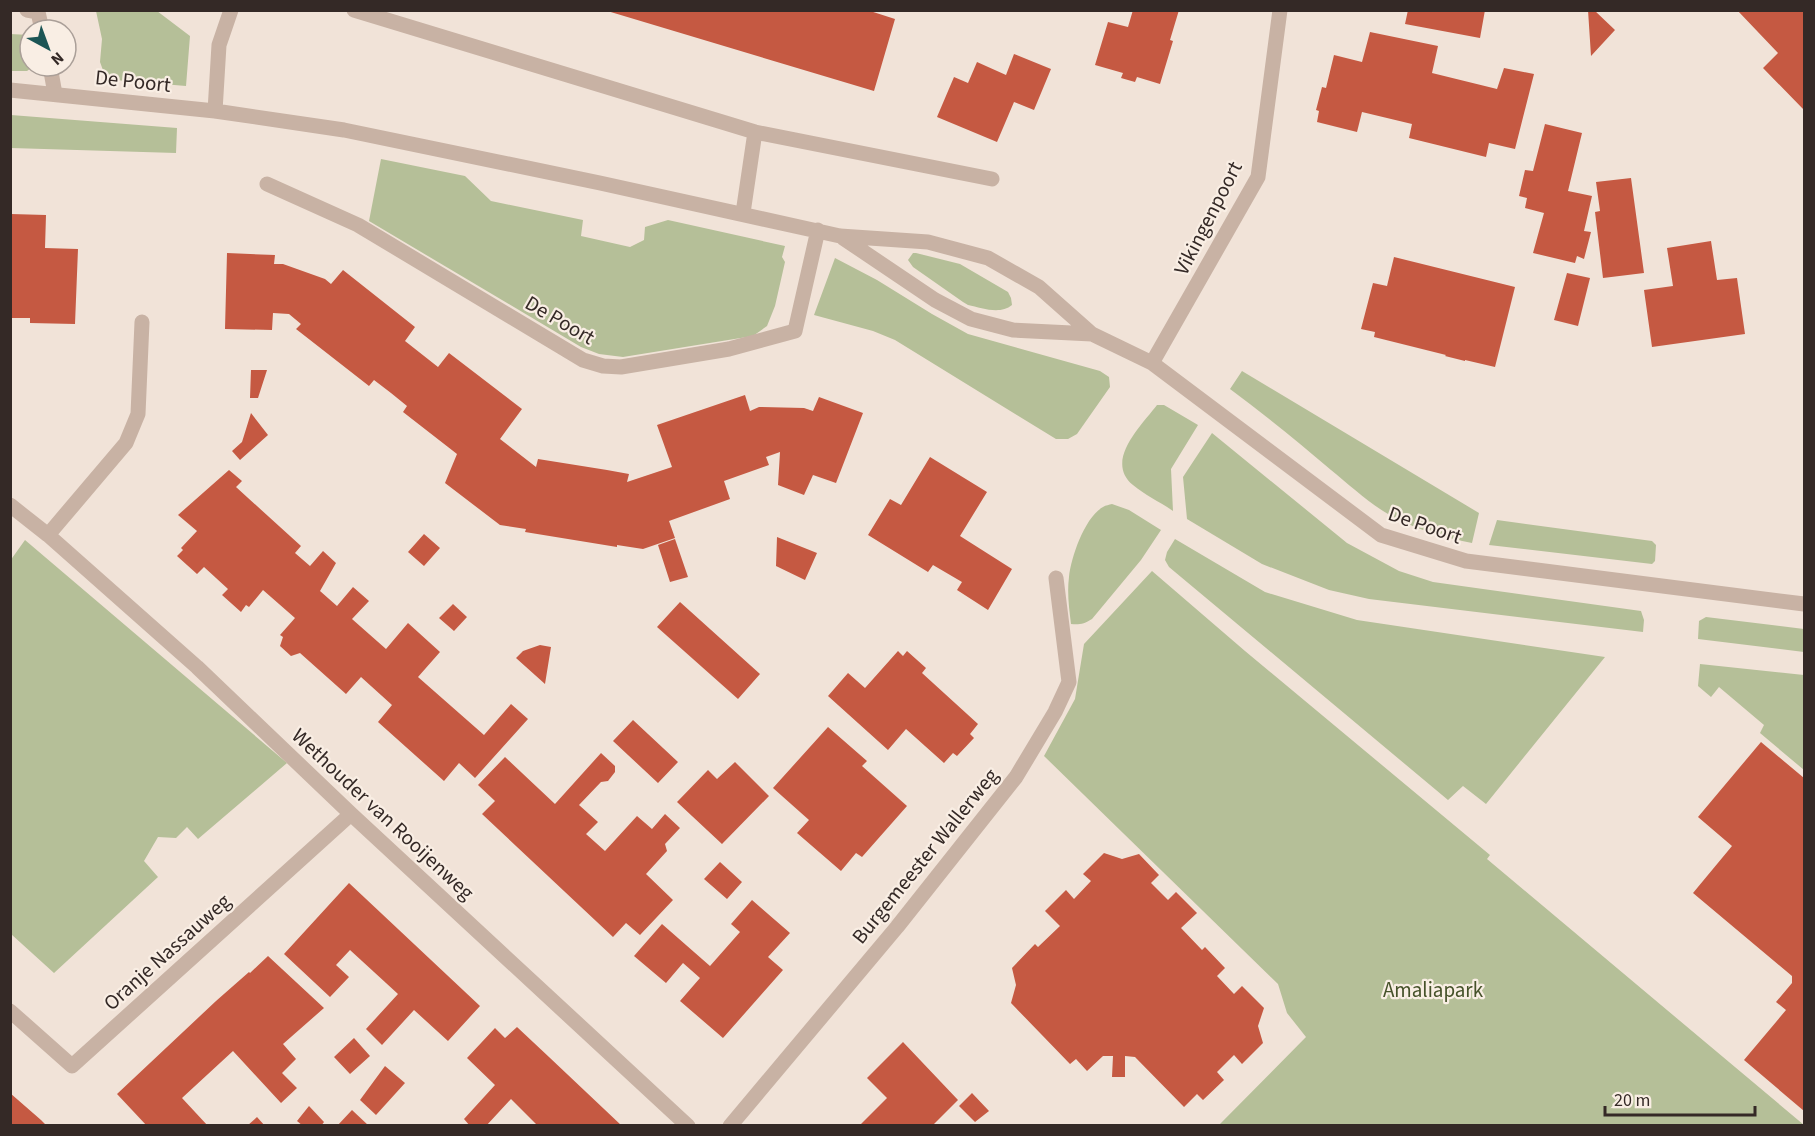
<svg xmlns="http://www.w3.org/2000/svg" width="1815" height="1136" font-family="'Source Sans 3',sans-serif">
<style>
.green{fill:#b5bf98}
.building{fill:#c55942}
.lines{fill:none;stroke-linecap:round;stroke-linejoin:round}
.lane{stroke:#c8b2a4;stroke-width:15}
.street{stroke:#c8b2a4;stroke-width:15}
.labels{text-anchor:middle;dominant-baseline:central;stroke-width:4.5;stroke-linejoin:round;paint-order:stroke}
.street-label{font-size:21px;fill:#342926;stroke:#f9eee4}
.park-label{font-size:21px;fill:#46522a;stroke:#f9eee4}
</style>
<rect width="100%" height="100%" fill="#f1e3d8"/>
<!-- green -->
<path class="green" d="M96,11h61l33,25 -4,50 -71,-6 -11,-7 -4,-11 2,-23z
M10,34l20,1v31h4l-7,5h-16z
M11,115l166,13 -1,25 -165,-5z
M381,159l84,17 26,25 92,19 -2,16 49,11 14,-7 1,-13 23,-7 117,26 -3,11 3,5 -10,44 -8,20 -14,10 -130,21 -24,-3 -18,-7 -212,-126z
M913,253h3l44,11 48,28 3,6 1,7c-12,10 -30,3 -44,0l-5,-3 -50,-35 -5,-7z
M835,258l42,22 55,34 36,20 132,37 9,6 1,10 -33,47 -9,5h-12l-161,-99 -22,-9 -59,-16z
M1242,371l237,142 -7,30c-26,-5 -51,-12 -75,-24 -24,-12 -45,-32 -66,-49 -33,-28 -66,-55 -101,-81z
M1157,405h7l34,20 -27,44 2,42c-13,-9 -28,-16 -40,-26 -29,-24 8,-59 24,-80z
M1212,433l135,110 52,28 34,11 208,29 3,9 -1,12 -274,-33 -40,-9 -67,-26 -75,-45 -4,-42z
M1112,504l17,6 32,20 -20,30 -49,59c-8,5 -13,6 -21,5 -2,-16 -4,-32 -2,-47 2,-20 16,-60 34,-70 3,-2 6,-2 9,-3z
M1497,520l155,21 4,4 -1,16 -3,3 -163,-19z
M1175,539l90,53 92,28 248,37 -119,147 -23,-18 -15,14 -279,-233 -4,-7 2,-8z
M25,540l262,223 -89,76 -11,-12 -11,11 -18,-1 -14,24 14,16 -104,96 -43,-39 -1,-373z
M1152,571l93,80 245,204 -3,4 317,266h-585l87,-88 -19,-24 -9,-29 -234,-228 31,-57 9,-55z
M1706,617l98,12v23l-106,-13 1,-18z
M1700,664l104,11v95l-44,-37 4,-8 -45,-38 -8,10 -13,-11z"/>
<!-- building -->
<path class="building" d="M604,10h263l28,9 -21,72z
M1133,10h46l-9,30 3,1 -13,43 -23,-7 -2,5 -14,-4 2,-5 -28,-8 13,-43 20,5z
M1408,10h77l-5,28 -75,-14z
M1588,10h6l21,20 -24,26z
M1737,10h67v100l-41,-42 15,-15z
M1370,32l68,14 -6,27 65,16 7,-21 30,6 -19,75 -26,-6 -3,14 -77,-19 3,-14 -50,-12 -5,20 -40,-10 2,-11 -3,-1 6,-23 4,1 8,-33 28,7z
M1014,54l37,15 -17,41 -20,-8 -17,40 -60,-25 17,-40 14,6 9,-21 29,13z
M1545,124l37,9 -14,58 24,5 -8,35 7,1 -7,27 -7,-3 -2,7 -42,-10 11,-40 -19,-5 2,-10 -8,-2 6,-26 8,1z
M1631,178l13,95 -41,5 -8,-66 5,-1 -4,-29z
M11,214l35,1 -1,33 33,1 -3,75 -45,-1v-5h-20z
M1711,241l6,39 20,-2 8,56 -93,13 -8,-57 29,-4 -6,-38z
M227,253l48,2 -1,9h9l42,15 6,5 12,-14 72,57 -10,14 33,26 11,-14 73,56 -22,30 36,28 2,-8 69,11 22,4 -2,8 45,-15 -15,-42 88,-30 5,16 9,-4 45,1 9,3 6,-14 44,16 -27,70 -23,-8 -9,20 -26,-10 2,-33 -14,5 3,8 -45,16 6,18 -61,22 6,17 -32,11 -26,-4v2l-92,-15 1,-3 -26,-4 -55,-42 12,-29 -54,-42 4,-6 -16,-13 -17,-13 -5,6 -73,-57 5,-5 -12,-10 -16,-1 -1,17 -47,-1z
M1394,257l121,30 -20,80 -30,-7v1l-20,-5 1,-1 -72,-18 1,-5 -14,-3 12,-46 14,3z
M1567,273l23,5 -12,48 -24,-6z
M251,370h16l-9,28h-8z
M251,413l17,22 -28,25 -8,-9 10,-9z
M930,457l57,35 -27,44 52,33 -24,41 -31,-20 5,-8 -29,-17 -5,7 -60,-37 22,-36 11,6z
M229,470l13,11 -6,6 65,59 -6,7 15,13 13,-15 13,12 -16,28 17,15 16,-19 16,14 -17,18 34,30 22,-26 32,29 -22,25 66,58 27,-31 17,15 -53,59 -16,-15 -15,18 -66,-59 14,-17 -31,-28 -15,17 -46,-41 -9,3 -11,-10 3,-9 -3,-2 15,-17 -32,-28 -14,17 -3,-2 -5,7 -19,-17 6,-6 -24,-22 -7,7 -20,-18 6,-6 -2,-2 16,-17 -19,-16z
M424,534l16,14 -16,18 -16,-14z
M777,537l40,16 -12,27 -29,-14z
M675,539l13,38 -18,5 -12,-37z
M680,602l80,72 -22,25 -81,-72z
M453,604l14,13 -13,14 -15,-13z
M540,645l11,2 -6,37 -29,-26 7,-7z
M898,651l5,5 4,-5 19,17 -4,5 56,51 -8,10 4,4 -17,18 -4,-3 -9,10 -38,-34 -18,21 -60,-54 20,-23 17,15z
M633,720l45,42 -20,21 -45,-42z
M828,727l39,34 -5,5 45,40 -45,51 -6,-4 -15,18 -44,-38 12,-13 -36,-32z
M1761,742l43,36v333l-60,-51 42,-50 -10,-8 16,-19v-7l-99,-83 39,-47 -34,-29z
M601,753l14,13v6l-7,9 -7,1 -22,23 19,17 -12,12 19,17 32,-35 15,13 13,-15 15,14 -15,16 2,7 -21,23 27,26 -33,35 -14,-12 -13,14 -131,-123 13,-13 -17,-16 27,-28 50,47z
M735,762l34,34 -47,48 -45,-42 31,-32 9,9z
M1104,853l18,6 17,-5 20,21 -8,8 17,17 8,-8 21,21 -16,15 21,22 3,-3 20,21 -8,8 17,18 8,-8 22,22 -6,18 5,17 -21,21 -8,-9 -17,17 7,8 -21,20 -6,-6 -13,13 -49,-50 -10,-1v21h-13l1,-21h-10l-16,15 -11,-12 -6,5 -59,-61 5,-18 -4,-17 23,-24 3,3 22,-21 -15,-15 21,-21 8,9 17,-18 -8,-7z
M720,862l22,20 -15,17 -23,-20z
M349,883l131,123 -32,35 -34,-31 -32,35 -16,-16 32,-35 -48,-44 -14,15 13,12 -19,20 -46,-43z
M752,900l38,33 -22,24 15,13 -60,68 -43,-37 20,-23 -17,-15 -17,20 -32,-27 28,-32 48,42 30,-34 -9,-8z
M268,956l56,52 -41,36 13,15 -14,14 15,15 -16,15 -48,-52 -51,47 26,28h-61l-30,-32 99,-93 33,-29 1,1z
M517,1027l32,30 73,69h-84l-27,-27 -25,27h-16l-6,-7 31,-34 -28,-27 28,-30 10,10z
M354,1038l16,18 -20,18 -16,-17z
M903,1042l55,58 -26,26h-73l28,-28 -20,-20z
M385,1066l20,17 -29,32 -16,-15z
M10,1093l31,27 6,6h-37z
M972,1093l17,18 -14,11 -16,-16z
M309,1106l15,16 -3,4h-18l-6,-5z
M352,1110l17,16h-32z
M257,1117l8,9h-18z"/>
<g class="lines">
<!-- lane -->
<path class="lane" d="M27,10l11,2 4,18
M50,66l5,28"/>
<!-- street -->
<path class="street" d="M354,10l401,122 237,47
M10,90l205,21 129,19 256,53 240,53 88,6 60,16 51,29 53,47 60,29 229,172 85,26 338,43
M215,111l4,-66 12,-35
M267,184l91,41 225,135 20,6 18,1 108,-18 66,-18 23,-101
M743,213l12,-81
M843,238l92,62 36,19 42,11 79,4
M1152,363l106,-186 22,-167
M10,505l38,30 149,132 154,147 337,312
M48,535l78,-92 12,-29 4,-92
M10,1011l62,55 279,-252
M730,1126l167,-199 119,-150 39,-65 14,-30 -13,-104"/>
</g>
<g class="labels">
<!-- street labels -->
<g class="street-label">
<text transform="translate(133 81) rotate(6)">De Poort</text>
<text transform="translate(1208 218) rotate(-63)">Vikingenpoort</text>
<text transform="translate(560 320) rotate(30)">De Poort</text>
<text transform="translate(1425 525) rotate(19)">De Poort</text>
<text transform="translate(383 814) rotate(43)">Wethouder van Rooijenweg</text>
<text transform="translate(925 856) rotate(-51)">Burgemeester Wallerweg</text>
<text transform="translate(167 952) rotate(-42)">Oranje Nassauweg</text>
</g>
<!-- park labels -->
<g class="park-label">
<text x="1433" y="990">Amaliapark</text>
</g>
</g>
<!-- border -->
<rect width="1815" height="1136" fill="none" stroke="#342926" stroke-width="24"/>
<!-- north arrow -->
<g transform="translate(48 48) rotate(139)"><circle r="28" fill="#f9eee4" stroke="#aa9f98" stroke-width="1.5"/>
<path d="M0-4.5L10 22L0 15L-10 22Z" fill="#1c5555"/>
<text y="-9" font-size="16" font-weight="bold" text-anchor="middle" fill="#342926">N</text>
</g>
<!-- scale -->
<path d="M1605 1106v9h150v-9" fill="none" stroke="#342926" stroke-width="3"/>
<text x="1614" y="1106" font-size="18" fill="#342926" stroke="#f9eee4" stroke-width="4.5" paint-order="stroke">20 m</text>
</svg>
